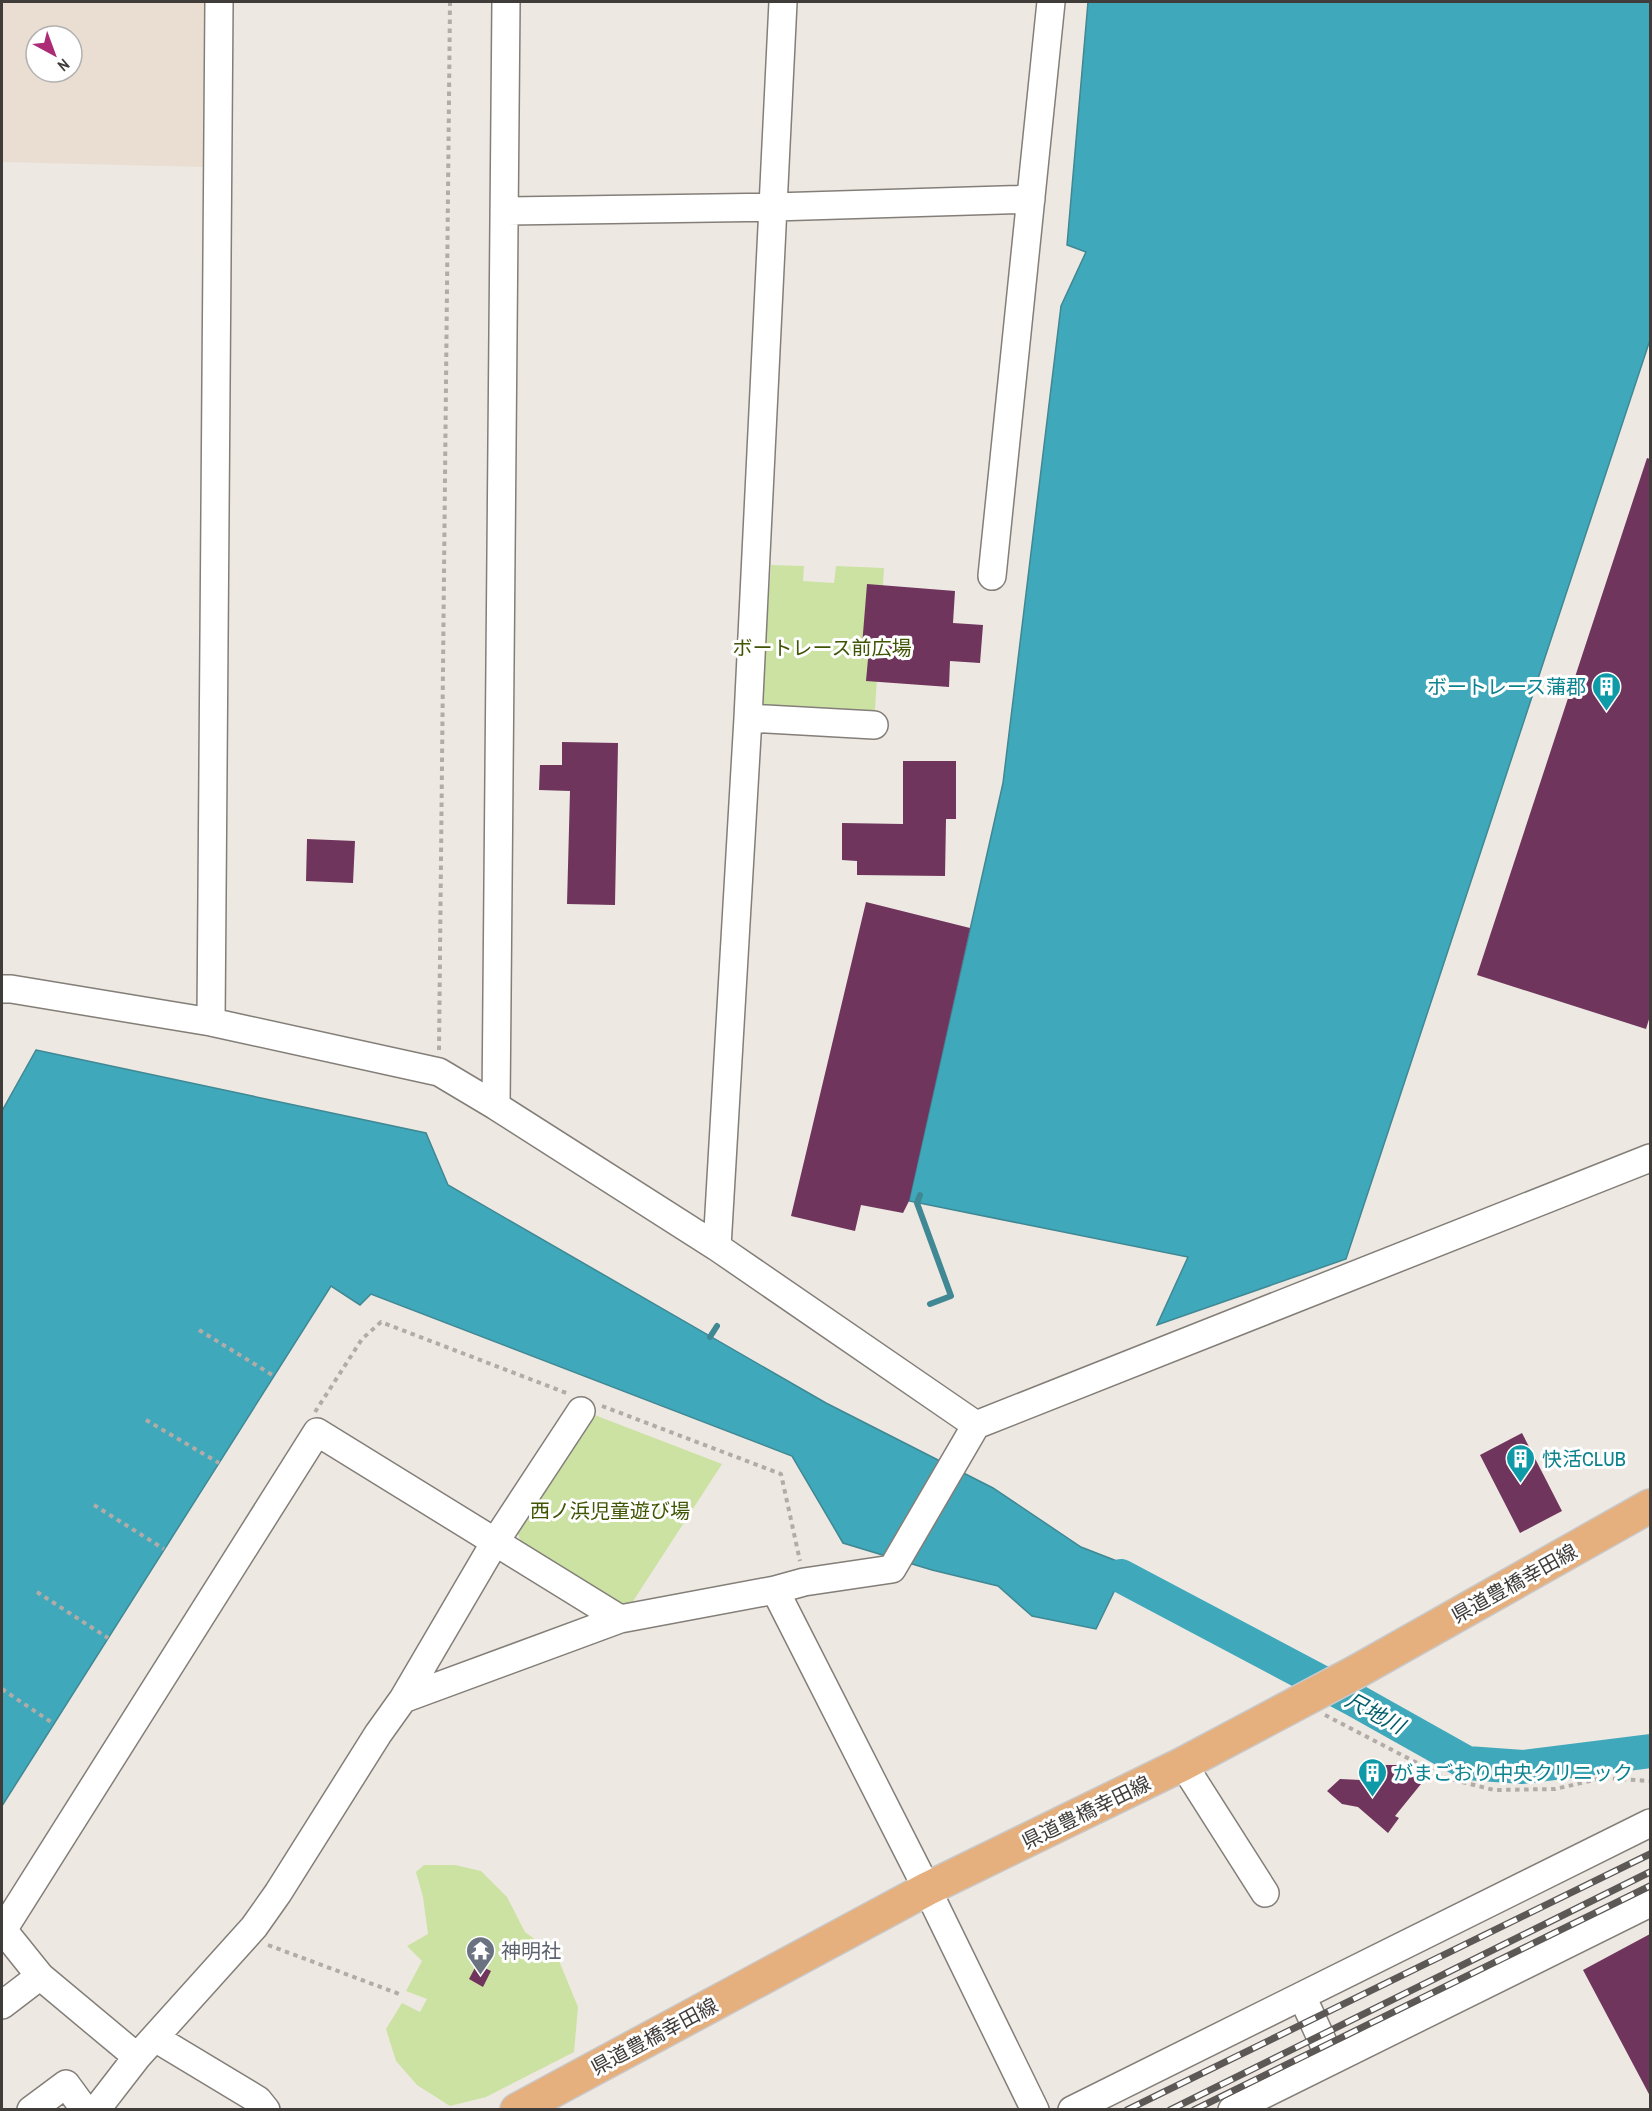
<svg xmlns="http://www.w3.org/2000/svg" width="1652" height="2111" font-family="'Archivo Narrow','Noto Sans JP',sans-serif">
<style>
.built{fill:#eaded2;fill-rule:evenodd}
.green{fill:#cbe2a3}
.water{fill:#3fa8ba;stroke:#3f8894;stroke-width:1.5}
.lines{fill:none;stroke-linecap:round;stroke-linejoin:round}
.stream{stroke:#3f8894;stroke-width:6}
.river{stroke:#3fa8ba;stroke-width:34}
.building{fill:#6f355d}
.minor-casing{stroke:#837e78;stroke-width:30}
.major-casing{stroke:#c9c8c8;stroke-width:36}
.path{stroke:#b1aca8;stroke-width:4;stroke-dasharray:4.5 4.5;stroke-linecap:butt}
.minor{stroke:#fff;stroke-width:27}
.major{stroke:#e5af7e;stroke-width:33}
.rail-casing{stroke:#5c5856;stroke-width:7}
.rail{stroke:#fff;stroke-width:4.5;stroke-dasharray:14;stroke-linecap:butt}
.labels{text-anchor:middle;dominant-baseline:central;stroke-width:6;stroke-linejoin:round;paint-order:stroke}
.park-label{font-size:20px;fill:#405504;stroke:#fff}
.culture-label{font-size:20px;fill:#0d838f;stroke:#fff;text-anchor:start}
.street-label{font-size:20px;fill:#3f3c3a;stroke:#fff}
.worship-label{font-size:20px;fill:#5b616d;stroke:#fff;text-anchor:start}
.water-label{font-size:21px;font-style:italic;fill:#005e6b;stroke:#fff}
</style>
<rect width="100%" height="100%" fill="#eee8e2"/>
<!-- built -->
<path class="built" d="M2,2h206l-5,165 -201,-5zM36,36h36v36h-36z"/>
<!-- green -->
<path class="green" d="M771,565l33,1 -1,15 31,2 2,-17 48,2 -10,157 -113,-14z
M592,1414l130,50 -94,145 -107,-65 -4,-14z
M424,1865h31l26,6 26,26 18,35 32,24 21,51 -4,45 -88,45 -36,9 -33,-21 -21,-24 -10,-32 16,-26 18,9 7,-13 -21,-8 16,-30 -15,-15 21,-12 -5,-37 -7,-25z"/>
<!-- water -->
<path class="water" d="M1088,2h562v338l-304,919 -189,66 31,-68 -279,-56 94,-418 58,-477 25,-54 -19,-7z
M36,1050l390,83 22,52 378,218 167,85 88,59 46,18 -31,64 -64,-13 -34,-30 -66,-16 -89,-27 -51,-87 -421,-162 -11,11 -29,-19 -329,520v-695z"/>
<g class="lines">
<!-- stream -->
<path class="stream" d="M920,1195l-3,8 34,93 -21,8
M710,1337l7,-11"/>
<!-- river -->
<path class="river" d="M1121,1576l232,123 114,64 56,4 127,-16"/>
</g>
<!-- building -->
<path class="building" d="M1647,458l3,1v557l-4,13 -169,-54z
M867,584l88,7 -2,32 30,2 -3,38 -30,-2 -1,26 -83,-6 2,-22 -7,-1z
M562,742l56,1 -3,162 -48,-1 3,-113 -31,-1 1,-25h22z
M903,761h53v58h-10l-1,57 -88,-1v-14l-15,-1v-37l61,1z
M307,839l48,2 -2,42 -47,-2z
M866,902l104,26 -61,273 -6,12 -42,-8 -6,26 -64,-15z
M1522,1433l40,78 -42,22 -40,-78z
M1377,1765h21l14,10 9,9 -26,32 4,2 -11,15 -30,-26 -16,-3 -15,-13 13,-12 21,1z
M1650,1934v162l-67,-126z
M477,1964l14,7 -8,16 -14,-8z"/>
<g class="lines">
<defs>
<path id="minor" d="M504,211l270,-4 257,-8
M992,576l59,-574
M748,718l126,7
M2,989h9l200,33 228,50 57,34 221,141 259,178
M211,1022l8,-1020
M496,1106l10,-1104
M717,1247l31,-529 35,-716
M775,1590l152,299 108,221
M403,1699l92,-157 86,-131
M1183,1764l82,129
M1302,1996l29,64
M2,2005l38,-29
M155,2038l103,62 8,10
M137,2057l-97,-81 -37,-46 314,-498 303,187
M31,2110l35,-26 19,26
M96,2110l41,-53 117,-130 24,-34 100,-159 25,-35 217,-80 155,-29 29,-8 88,-13 84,-144 674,-267
M1072,2110l578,-287
M1232,2110l418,-207"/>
<path id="major" d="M517,2110l410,-221 256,-125 173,-92 294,-166"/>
</defs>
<!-- minor casing -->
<use href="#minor" class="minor-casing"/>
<!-- major casing -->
<use href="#major" class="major-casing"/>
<!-- path -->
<path class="path" d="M439,1050l11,-1048
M199,1330l75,46
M602,1406l179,68 19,87
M315,1412l47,-73 19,-17 188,72
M146,1420l73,43
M94,1505l70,44
M37,1592l71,46
M2,1689l52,35
M1325,1715l121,63 48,12 61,-1 48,-11 47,3
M268,1945l134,50"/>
<!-- minor -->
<use href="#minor" class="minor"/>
<!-- major -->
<use href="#major" class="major"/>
<defs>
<path id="rail" d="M1127,2110l523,-256
M1170,2110l480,-238
M1194,2110l456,-224"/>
</defs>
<!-- rail casing -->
<use href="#rail" class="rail-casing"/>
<!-- rail -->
<use href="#rail" class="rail"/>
</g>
<!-- icons -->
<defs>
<symbol id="building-pin" viewBox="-11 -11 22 30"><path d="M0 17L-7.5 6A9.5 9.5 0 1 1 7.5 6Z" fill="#0f9aa8" stroke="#fff"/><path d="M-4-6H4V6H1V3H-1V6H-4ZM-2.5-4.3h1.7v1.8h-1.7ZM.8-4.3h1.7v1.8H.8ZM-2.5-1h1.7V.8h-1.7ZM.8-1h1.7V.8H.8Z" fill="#fff"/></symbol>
<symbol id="temple-pin" viewBox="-11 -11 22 30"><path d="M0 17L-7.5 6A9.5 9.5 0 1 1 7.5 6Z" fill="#6b7280" stroke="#fff"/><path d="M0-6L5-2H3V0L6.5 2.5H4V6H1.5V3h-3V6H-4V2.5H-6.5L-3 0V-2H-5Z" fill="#fff"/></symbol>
</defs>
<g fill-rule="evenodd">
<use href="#building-pin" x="1590" y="670" width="33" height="45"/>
<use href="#building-pin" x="1504" y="1442" width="33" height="45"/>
<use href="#building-pin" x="1356" y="1756" width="33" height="45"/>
<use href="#temple-pin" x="464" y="1934" width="33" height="45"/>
</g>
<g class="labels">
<!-- park labels -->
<g class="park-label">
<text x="822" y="647">ボートレース前広場</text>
<text x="610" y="1510">西ノ浜児童遊び場</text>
</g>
<!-- culture labels -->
<g class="culture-label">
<text x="1586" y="686" text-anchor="end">ボートレース蒲郡</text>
<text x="1542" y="1458">快活CLUB</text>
<text x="1393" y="1772">がまごおり中央クリニック</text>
</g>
<!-- street labels -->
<g class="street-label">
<text transform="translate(1514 1583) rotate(-29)">県道豊橋幸田線</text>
<text transform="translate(1086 1812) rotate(-26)">県道豊橋幸田線</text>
<text transform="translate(654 2036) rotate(-28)">県道豊橋幸田線</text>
</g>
<!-- worship labels -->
<g class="worship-label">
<text x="501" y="1950">神明社</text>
</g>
<!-- water labels -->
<g class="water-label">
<text transform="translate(1375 1713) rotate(28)">尺地川</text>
</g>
</g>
<!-- border -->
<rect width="1652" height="2111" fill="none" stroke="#3f3c3a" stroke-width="6"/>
<!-- north arrow -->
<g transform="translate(54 54) rotate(139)"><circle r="28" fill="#ffffff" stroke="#b2b1b0" stroke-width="1.5"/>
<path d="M0-4.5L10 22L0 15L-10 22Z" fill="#ad2b76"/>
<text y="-9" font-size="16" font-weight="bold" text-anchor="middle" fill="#3f3c3a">N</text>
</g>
</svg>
